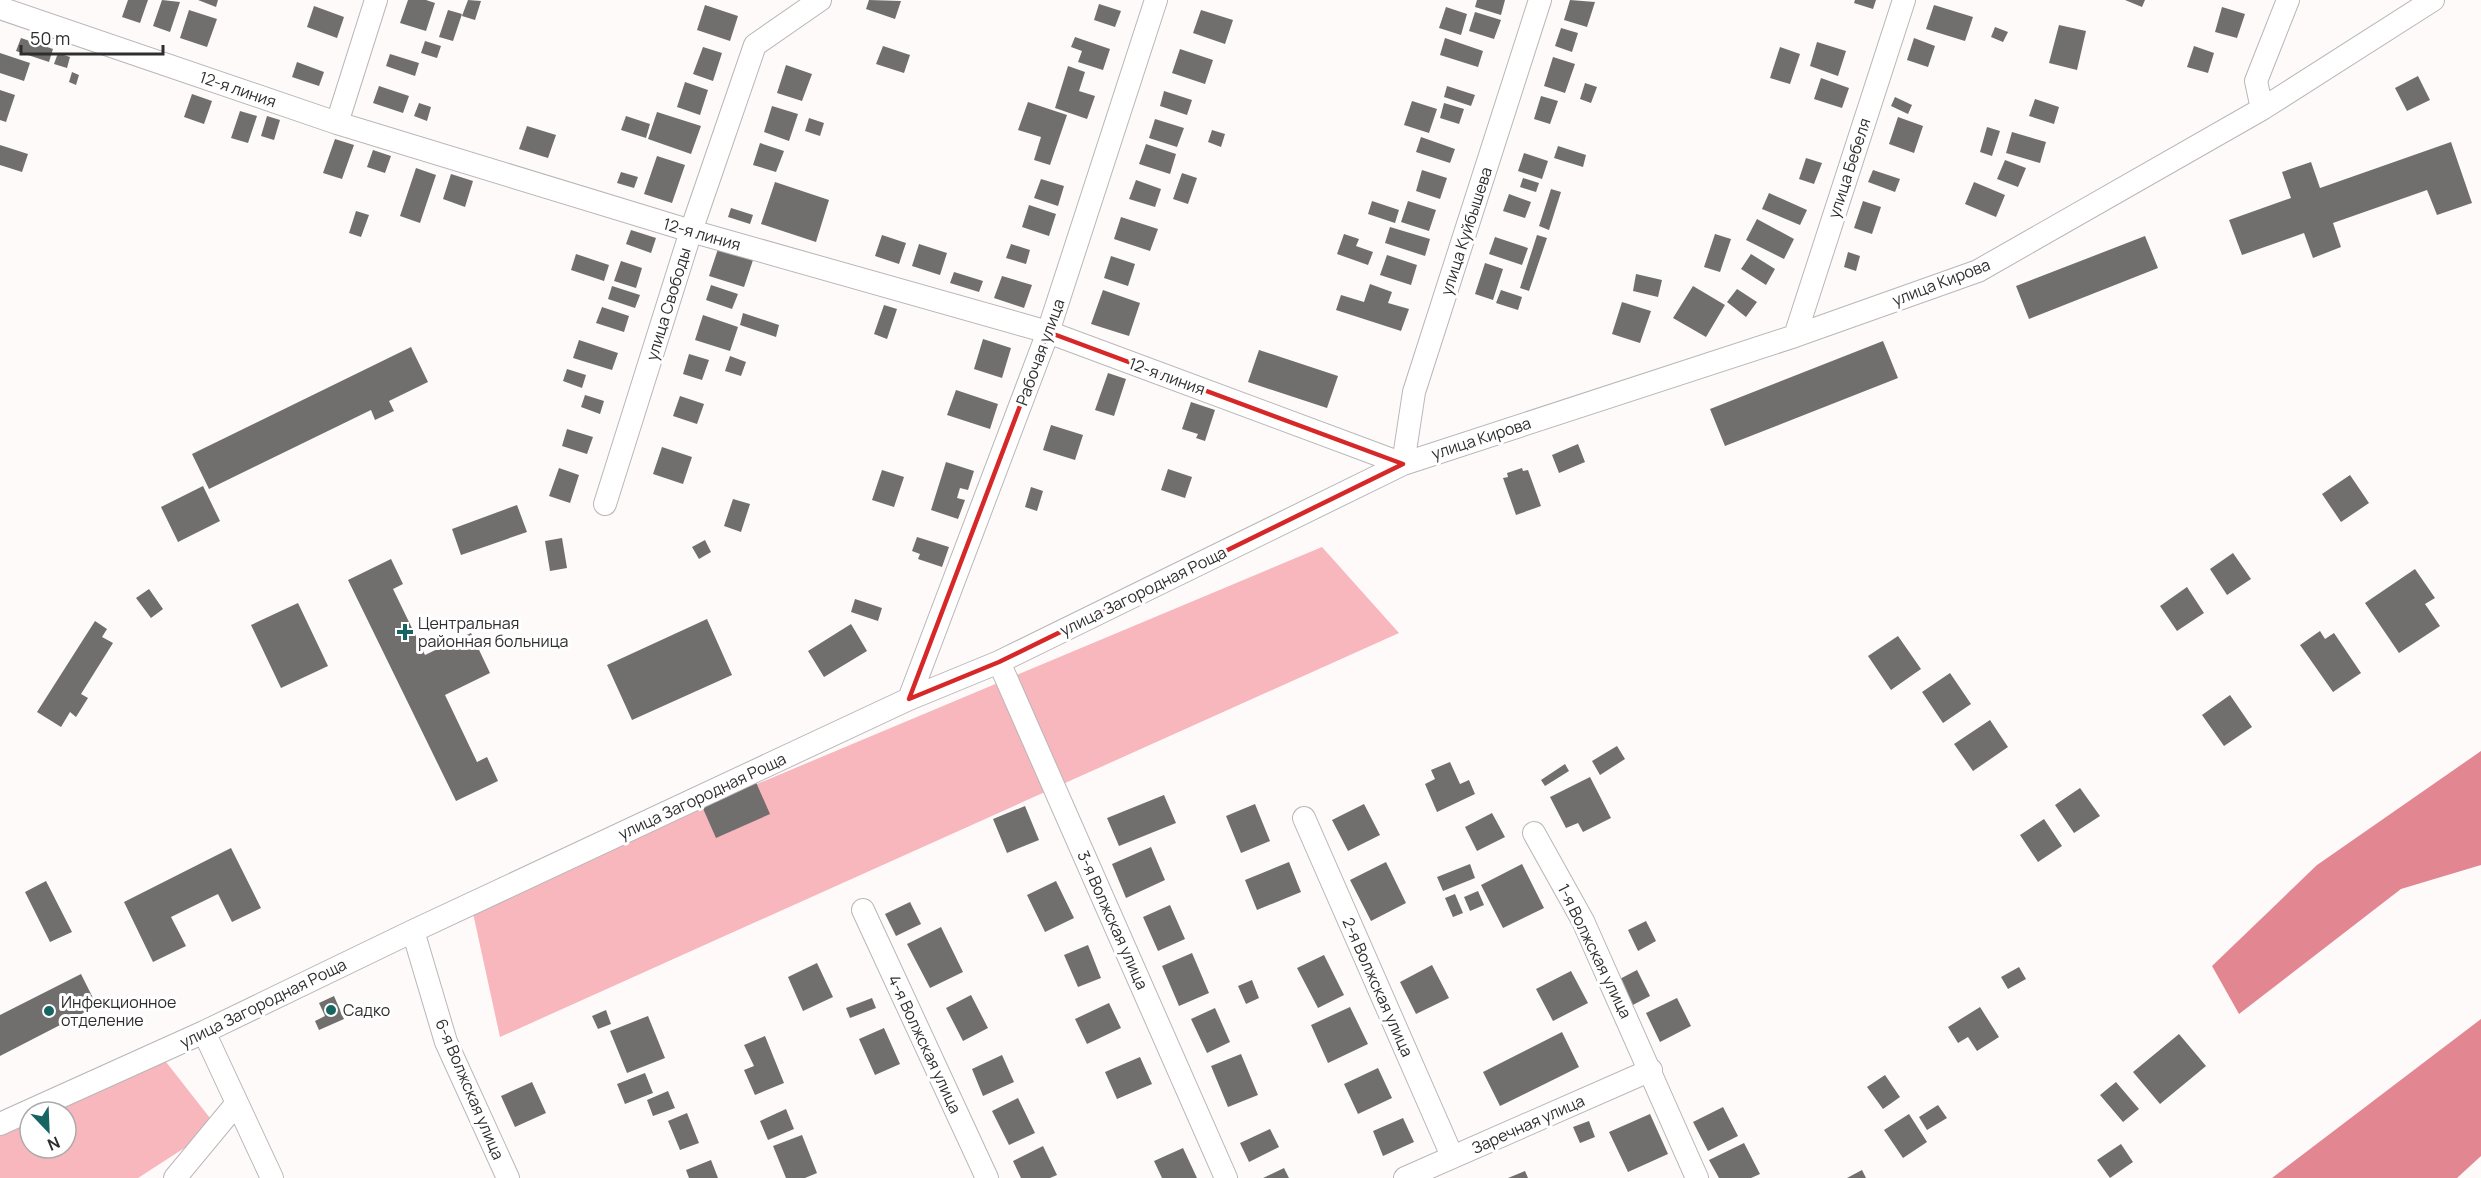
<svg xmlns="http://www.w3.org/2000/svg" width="2481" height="1178" font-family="Manrope,sans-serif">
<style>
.green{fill:#f7b7bd;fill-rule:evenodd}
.water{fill:#e28791}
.building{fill:#716e6e}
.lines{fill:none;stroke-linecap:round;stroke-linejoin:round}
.minor-casing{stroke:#bab6b7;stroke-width:24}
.minor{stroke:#fff;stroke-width:22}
.marked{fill:none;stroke:#d62828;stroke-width:4.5;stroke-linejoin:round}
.poi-dot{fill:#176563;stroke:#fff;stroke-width:2}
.labels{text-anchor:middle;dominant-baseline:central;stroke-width:6;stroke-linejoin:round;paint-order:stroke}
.street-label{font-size:16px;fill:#2f2e2e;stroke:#fff}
.poi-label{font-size:16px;fill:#2f2e2e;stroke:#fff;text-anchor:start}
</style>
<rect width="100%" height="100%" fill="#fefafa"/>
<!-- green -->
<path class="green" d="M1322,547l77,86 -899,404 -29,-133z
M159,1053l58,74 -79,51h-138v-54zM30,1112h36v36h-36z"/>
<!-- water -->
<path class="water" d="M2481,751v114l-80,24 -162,125 -27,-48 105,-101z
M2481,1019v137l-24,22h-185z"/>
<!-- building -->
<path class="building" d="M128,0h20l-8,23 -18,-6z
M162,0l18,2 -10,30 -17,-6z
M198,0h20l-2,7z
M408,0h18l9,3 -9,28 -26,-8z
M468,0l13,1 -6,19 -13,-4z
M869,0l32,1 -6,18 -29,-10z
M1477,0h28l-4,15 -26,-8z
M1570,0l25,2 -8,25 -23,-7z
M1855,0h21l-3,9 -19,-6z
M2125,0h20l-3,7z
M1099,4l22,7 -6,16 -21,-7z
M705,5l33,11 -8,25 -33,-11z
M1934,5l39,12 -8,24 -39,-12z
M314,6l30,11 -7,21 -30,-11z
M1446,7l21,7 -6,21 -22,-7z
M2222,7l23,7 -8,24 -22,-6z
M189,10l28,9 -10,28 -27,-9z
M448,10l14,4 -9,27 -14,-4z
M1201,10l32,10 -8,24 -32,-11z
M1475,12l26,8 -7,19 -25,-8z
M2059,25l27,6 -9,39 -28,-7z
M1995,27l13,5 -5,10 -12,-5z
M1561,28l17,5 -6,19 -17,-6z
M1075,37l35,12 -7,21 -25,-8 4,-11 -11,-4z
M21,38l32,11 -4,13 -33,-11z
M1445,38l38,13 -5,16 -38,-12z
M1914,38l21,8 -7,21 -21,-7z
M425,41l16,5 -4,12 -16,-5z
M1817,42l29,9 -8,25 -28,-10z
M883,46l27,9 -6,18 -28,-9z
M2194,46l20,7 -6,20 -21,-6z
M703,47l19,6 -9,28 -20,-7z
M1780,47l20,7 -10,30 -20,-6z
M1180,49l33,11 -8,24 -33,-11z
M0,53l30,10 -6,18 -24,-8z
M58,53l12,4 -3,11 -13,-4z
M390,54l29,9 -4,13 -29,-10z
M1553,57l22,7 -10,29 -21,-7z
M297,62l27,10 -5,14 -27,-9z
M786,65l26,9 -10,27 -25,-8z
M1068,66l17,6 -6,19 16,5 -8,23 -32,-11z
M72,72l7,3 -3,10 -7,-3z
M2418,76l12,24 -23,11 -12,-23z
M1821,78l28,10 -7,20 -28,-9z
M685,82l23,8 -8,25 -23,-8z
M1585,83l12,4 -6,16 -11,-4z
M379,86l30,10 -6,17 -30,-10z
M1447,86l28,9 -4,11 -27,-9z
M0,90l15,5 -9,27 -6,-2z
M1164,91l28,9 -5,15 -27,-9z
M192,94l20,7 -8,23 -20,-7z
M1541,96l17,5 -8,23 -16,-5z
M1895,97l17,8 -4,9 -17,-8z
M2035,99l24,8 -5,17 -25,-8z
M1412,101l25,8 -8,24 -25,-8z
M1028,102l39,13 -17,50 -16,-5 7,-23 -23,-7z
M419,103l12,4 -4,14 -13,-5z
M1444,103l20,6 -5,15 -19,-6z
M772,106l26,8 -9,27 -25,-9z
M240,111l17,5 -9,27 -17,-5z
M657,112l44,14 -10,28 -43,-15z
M267,116l13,4 -6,20 -13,-4z
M626,116l24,8 -4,14 -25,-8z
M1898,117l25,9 -9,27 -25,-9z
M809,118l15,5 -4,13 -15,-5z
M1155,119l29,9 -7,19 -28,-9z
M527,126l29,9 -8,23 -29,-9z
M1987,127l13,4 -8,25 -12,-4z
M1212,130l13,4 -4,13 -13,-5z
M2012,132l34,10 -6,21 -34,-10z
M1421,137l34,12 -5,14 -34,-11z
M335,139l19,6 -12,34 -19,-6z
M2451,142l21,61 -35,12 -10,-25 -94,33 8,24 -28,11 -9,-25 -62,22 -13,-35 62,-22 -9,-26 29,-10 9,26z
M760,143l24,8 -8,21 -23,-7z
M1146,144l30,10 -6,20 -31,-10z
M0,145l28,9 -6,18 -22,-7z
M1558,146l28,9 -3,12 -29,-9z
M373,150l18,6 -6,17 -18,-6z
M1524,153l24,8 -6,18 -24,-8z
M657,156l28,9 -13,38 -28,-9z
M1806,158l16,5 -8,21 -15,-5z
M2005,160l21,8 -8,19 -21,-8z
M416,168l20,7 -16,48 -20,-7z
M1422,170l25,8 -7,21 -24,-8z
M1873,170l27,9 -5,13 -27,-10z
M621,172l17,5 -4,11 -17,-5z
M1182,173l15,5 -9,26 -15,-5z
M451,174l22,7 -8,26 -22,-8z
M1523,178l16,5 -3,9 -16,-5z
M1041,179l23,7 -6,20 -24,-8z
M1136,180l25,9 -6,18 -26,-8z
M775,182l54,18 -13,42 -55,-18z
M1974,182l31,13 -9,22 -31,-13z
M1551,189l10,3 -12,38 -10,-4z
M1769,193l38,17 -7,15 -38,-16z
M1509,194l22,8 -6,16 -22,-7z
M1372,201l27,9 -4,13 -27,-9z
M1408,201l28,9 -7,21 -28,-9z
M1863,201l18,6 -9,27 -18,-6z
M1029,205l27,9 -7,22 -27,-9z
M731,208l22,7 -3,9 -22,-7z
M356,211l13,4 -8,22 -12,-4z
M1121,217l37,12 -8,22 -36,-12z
M1757,219l37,20 -10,20 -38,-19z
M1390,227l40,12 -5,17 -40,-13z
M631,230l25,8 -5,15 -25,-9z
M1344,234l15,5 -3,7 17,6 -5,13 -31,-11z
M1715,234l16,5 -11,33 -16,-5z
M882,235l24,8 -7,21 -24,-8z
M1537,235l10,3 -18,53 -9,-3z
M2145,236l13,32 -129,51 -13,-33z
M1495,237l33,11 -6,17 -33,-11z
M919,244l28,9 -7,22 -28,-9z
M1011,244l19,6 -4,14 -20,-6z
M718,249l35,11 -9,27 -35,-11z
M1848,252l12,4 -4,15 -12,-4z
M576,254l33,11 -5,16 -33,-11z
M1751,254l24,15 -9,16 -25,-16z
M1387,255l30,10 -6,20 -31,-10z
M1111,256l24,8 -7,22 -24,-8z
M621,261l21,7 -6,20 -22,-7z
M1485,263l18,6 -10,31 -18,-6z
M954,272l29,9 -4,11 -29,-9z
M1636,274l26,6 -4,17 -25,-6z
M1002,276l30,9 -8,23 -30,-10z
M1370,284l22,8 -4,11 21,6 -8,22 -65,-21 5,-15 23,7z
M711,285l27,9 -6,15 -26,-9z
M612,286l28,9 -5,13 -27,-9z
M1693,286l32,19 -19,32 -33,-19z
M1737,289l20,13 -11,15 -19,-15z
M1103,290l37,13 -11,33 -38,-12z
M1501,290l21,7 -4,13 -22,-7z
M1622,302l29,9 -11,32 -28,-9z
M884,305l13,4 -10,30 -13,-5z
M602,307l27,9 -5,16 -28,-9z
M743,313l36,12 -3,12 -36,-12z
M703,315l35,12 -8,24 -35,-11z
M983,339l28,9 -9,30 -28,-9z
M579,340l39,13 -6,17 -39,-12z
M1883,341l15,37 -173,68 -15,-37z
M411,347l17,35 -39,19 5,10 -19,9 -4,-10 -162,79 -17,-35z
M1259,350l79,26 -11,32 -79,-26z
M689,354l20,6 -7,20 -19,-6z
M730,356l16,6 -5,14 -16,-5z
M567,369l19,6 -4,13 -19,-7z
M1108,373l18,6 -12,37 -19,-6z
M956,390l42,14 -8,25 -43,-14z
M585,395l19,6 -4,13 -19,-7z
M680,396l24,8 -7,20 -24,-8z
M1191,402l24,8 -10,31 -9,-3 2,-4 -16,-5z
M1051,425l32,10 -8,25 -32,-10z
M567,429l26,8 -6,17 -25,-8z
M1578,444l7,18 -26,11 -7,-18z
M662,447l30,10 -9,27 -30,-10z
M946,462l28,9 -6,19 -8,-2 -3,10 8,2 -7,19 -27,-9z
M559,468l20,7 -9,28 -21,-7z
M1522,468l1,3 5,-1 13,36 -25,9 -13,-37 5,-1 -1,-4z
M1168,469l24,8 -7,21 -24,-8z
M882,470l22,7 -10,30 -22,-7z
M2350,475l19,28 -28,19 -19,-28z
M203,486l17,35 -42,21 -17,-35z
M1031,487l12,4 -6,20 -12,-4z
M733,499l17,5 -9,28 -17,-6z
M517,505l10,27 -66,23 -9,-26z
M917,537l32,10 -7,20 -24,-8 2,-5 -8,-3z
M562,538l5,30 -17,3 -5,-30z
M705,540l6,12 -12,7 -7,-12z
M2233,553l18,26 -24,16 -17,-26z
M391,559l12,25 -10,5 32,66 46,-22 19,40 -45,22 32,67 10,-5 11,24 -42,20 -108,-221z
M2415,569l20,29 -10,6 15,22 -41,27 -34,-50z
M2187,587l17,26 -27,18 -17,-25z
M149,589l14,20 -12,9 -15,-20z
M855,599l27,9 -4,13 -27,-9z
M298,603l30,63 -47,22 -30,-63z
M707,619l25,56 -100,45 -25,-55z
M95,621l12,8 -5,8 11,6 -32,51 7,4 -12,19 -6,-5 -9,15 -24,-15z
M851,624l16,27 -43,26 -16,-26z
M2320,631l5,8 9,-6 27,40 -28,19 -33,-47z
M1898,636l23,33 -30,21 -23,-34z
M1950,673l21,31 -28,19 -21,-31z
M2230,695l22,32 -28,19 -22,-31z
M1990,720l18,27 -35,24 -19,-27z
M1617,746l8,13 -25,16 -8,-14z
M1450,762l10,22 9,-4 6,14 -38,18 -12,-28 10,-5 -4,-9z
M1565,764l4,7 -24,15 -4,-6z
M1590,777l21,41 -28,14 -5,-9 -12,5 -16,-31z
M755,780l15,34 -54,24 -15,-34z
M2080,788l20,28 -26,17 -19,-28z
M1164,795l12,28 -57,23 -12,-28z
M1255,804l15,37 -29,12 -15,-37z
M1364,804l16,31 -32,16 -16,-31z
M1025,806l14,34 -32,13 -14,-34z
M1492,813l13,24 -28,14 -12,-24z
M2044,819l18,27 -24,16 -18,-27z
M1151,847l14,33 -39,18 -14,-34z
M231,848l30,60 -29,14 -14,-28 -47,23 15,29 -33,16 -29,-60z
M1289,862l12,30 -44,18 -12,-30z
M1386,862l20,41 -35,18 -21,-41z
M1470,864l5,14 -32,13 -6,-14z
M1522,864l22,44 -41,20 -22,-43z
M46,881l26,51 -22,10 -25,-50z
M1056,881l18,37 -29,14 -18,-37z
M1478,891l6,14 -14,6 -6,-14z
M1455,894l8,19 -10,4 -8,-19z
M910,902l11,22 -25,12 -11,-22z
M1170,905l15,34 -27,12 -15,-34z
M1646,921l10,20 -18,10 -10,-21z
M941,927l22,45 -33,16 -23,-44z
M1088,945l13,33 -23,9 -14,-32z
M1192,953l17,40 -30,13 -17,-40z
M1324,955l20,40 -26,13 -21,-40z
M817,963l16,34 -30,14 -15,-34z
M1432,965l17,33 -33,16 -16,-32z
M2019,967l7,12 -18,10 -7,-12z
M1637,970l13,26 -21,11 -13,-26z
M1571,971l17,32 -35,18 -17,-32z
M81,974l16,32 -97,50v-41z
M1252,980l7,18 -13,6 -8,-18z
M971,995l17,33 -25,13 -17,-33z
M334,996l10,23 -25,11 -4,-9 10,-5 -6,-13z
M872,998l4,10 -26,10 -4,-10z
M1677,998l14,28 -31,16 -14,-29z
M1109,1003l12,25 -34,16 -12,-25z
M1350,1007l18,37 -40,19 -17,-38z
M1980,1007l19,30 -22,14 -9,-14 -10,6 -10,-16z
M1215,1008l15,34 -23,11 -16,-34z
M606,1010l5,14 -13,5 -6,-13z
M648,1016l17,42 -38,15 -17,-42z
M884,1028l16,36 -25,11 -16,-36z
M1562,1032l17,35 -79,39 -17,-34z
M2179,1034l27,32 -46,38 -27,-32z
M765,1036l19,47 -29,12 -11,-25 10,-4 -10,-21z
M1241,1054l17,41 -30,12 -17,-41z
M1002,1055l12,27 -31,14 -11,-27z
M1140,1057l12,27 -35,15 -12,-27z
M1378,1068l14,30 -34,16 -14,-30z
M645,1073l8,20 -28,11 -8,-20z
M1885,1075l15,22 -17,12 -16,-22z
M532,1082l14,31 -31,14 -14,-31z
M2116,1082l23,27 -16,13 -23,-27z
M668,1091l7,17 -22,8 -6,-16z
M1018,1098l17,35 -26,12 -17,-34z
M1938,1105l9,13 -20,12 -8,-13z
M1723,1107l15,29 -30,15 -15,-29z
M786,1109l8,20 -26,11 -8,-19z
M687,1113l12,30 -19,7 -12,-29z
M1650,1114l18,40 -40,18 -19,-40z
M1909,1114l18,28 -24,16 -19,-28z
M1403,1118l11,24 -31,14 -10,-25z
M1589,1121l6,16 -15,6 -7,-16z
M1270,1129l9,18 -30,15 -9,-19z
M802,1135l15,38 -12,5h-19l-13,-32z
M1744,1143l16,31 -9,4h-32l-10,-18z
M2121,1144l12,18 -23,16 -13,-18z
M1043,1146l14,29 -7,3h-29l-8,-17z
M1183,1148l14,30h-35l-8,-17z
M711,1160l7,18h-29l-3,-8z
M1284,1168l5,10h-26z
M1862,1170l4,8h-19z
M1525,1171l3,7h-20z"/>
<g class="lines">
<defs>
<path id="minor" d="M0,8l337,115 354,108 357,101 355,132
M2262,109l-6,-28 32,-81
M337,123l39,-123
M1795,336l109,-336
M1403,464l11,-72 126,-392
M605,504l86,-273 64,-186 65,-45
M999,662l227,516
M909,699l139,-367 108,-332
M1304,818l148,338
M1534,833l49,88 114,257
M863,910l124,268
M413,931l33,111 62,136
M204,1032l68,146
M0,1124l204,-92 209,-101 496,-232 90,-37 404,-198 392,-128 183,-65 284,-162 171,-109
M175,1178l62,-75
M1405,1178l246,-108"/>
</defs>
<!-- minor casing -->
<use href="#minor" class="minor-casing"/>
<!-- minor -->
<use href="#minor" class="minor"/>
</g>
<!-- marked area -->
<path class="marked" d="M1048,332l355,132 -404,198 -90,37z"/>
<!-- markers -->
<g class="poi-dot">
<path d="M402 623h6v6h6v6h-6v6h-6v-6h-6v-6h6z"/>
<circle cx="331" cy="1010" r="6"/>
<circle cx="49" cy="1011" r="6"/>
</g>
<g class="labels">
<!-- street labels -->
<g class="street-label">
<text transform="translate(238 89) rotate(19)">12-я линия</text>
<text transform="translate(1849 168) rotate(-72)">улица Бебеля</text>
<text transform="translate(1466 231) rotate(-72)">улица Куйбышева</text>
<text transform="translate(702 234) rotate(16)">12-я линия</text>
<text transform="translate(1941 282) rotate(-21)">улица Кирова</text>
<text transform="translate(668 304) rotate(-73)">улица Свободы</text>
<text transform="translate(1040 352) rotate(-70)">Рабочая улица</text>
<text transform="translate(1167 376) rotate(20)">12-я линия</text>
<text transform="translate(1481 438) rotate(-18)">улица Кирова</text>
<text transform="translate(1143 591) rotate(-26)">улица Загородная Роща</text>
<text transform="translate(702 796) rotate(-25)">улица Загородная Роща</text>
<text transform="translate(1113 920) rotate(66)">3-я Волжская улица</text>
<text transform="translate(1595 951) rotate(64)">1-я Волжская улица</text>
<text transform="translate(1378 987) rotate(66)">2-я Волжская улица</text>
<text transform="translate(263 1003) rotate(-26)">улица Загородная Роща</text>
<text transform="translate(925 1044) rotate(65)">4-я Волжская улица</text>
<text transform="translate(470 1089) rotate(67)">6-я Волжская улица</text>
<text transform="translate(1528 1124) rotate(-24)">Заречная улица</text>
</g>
<!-- poi labels -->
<g class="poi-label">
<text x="418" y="623">Центральная<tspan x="418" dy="18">районная больница</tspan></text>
<text x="61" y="1002">Инфекционное<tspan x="61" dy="18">отделение</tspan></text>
<text x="343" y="1010">Садко</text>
</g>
</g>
<!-- north arrow -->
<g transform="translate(48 1130) rotate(157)"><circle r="28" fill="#ffffff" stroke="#acabab" stroke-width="1.5"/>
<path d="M0-4.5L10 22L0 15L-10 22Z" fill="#176563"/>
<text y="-9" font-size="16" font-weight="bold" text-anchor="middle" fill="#2f2e2e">N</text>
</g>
<!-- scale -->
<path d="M21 45v9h142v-9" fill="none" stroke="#2f2e2e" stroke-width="3"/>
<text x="30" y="45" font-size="18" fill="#2f2e2e" stroke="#ffffff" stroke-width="4.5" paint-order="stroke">50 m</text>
</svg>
